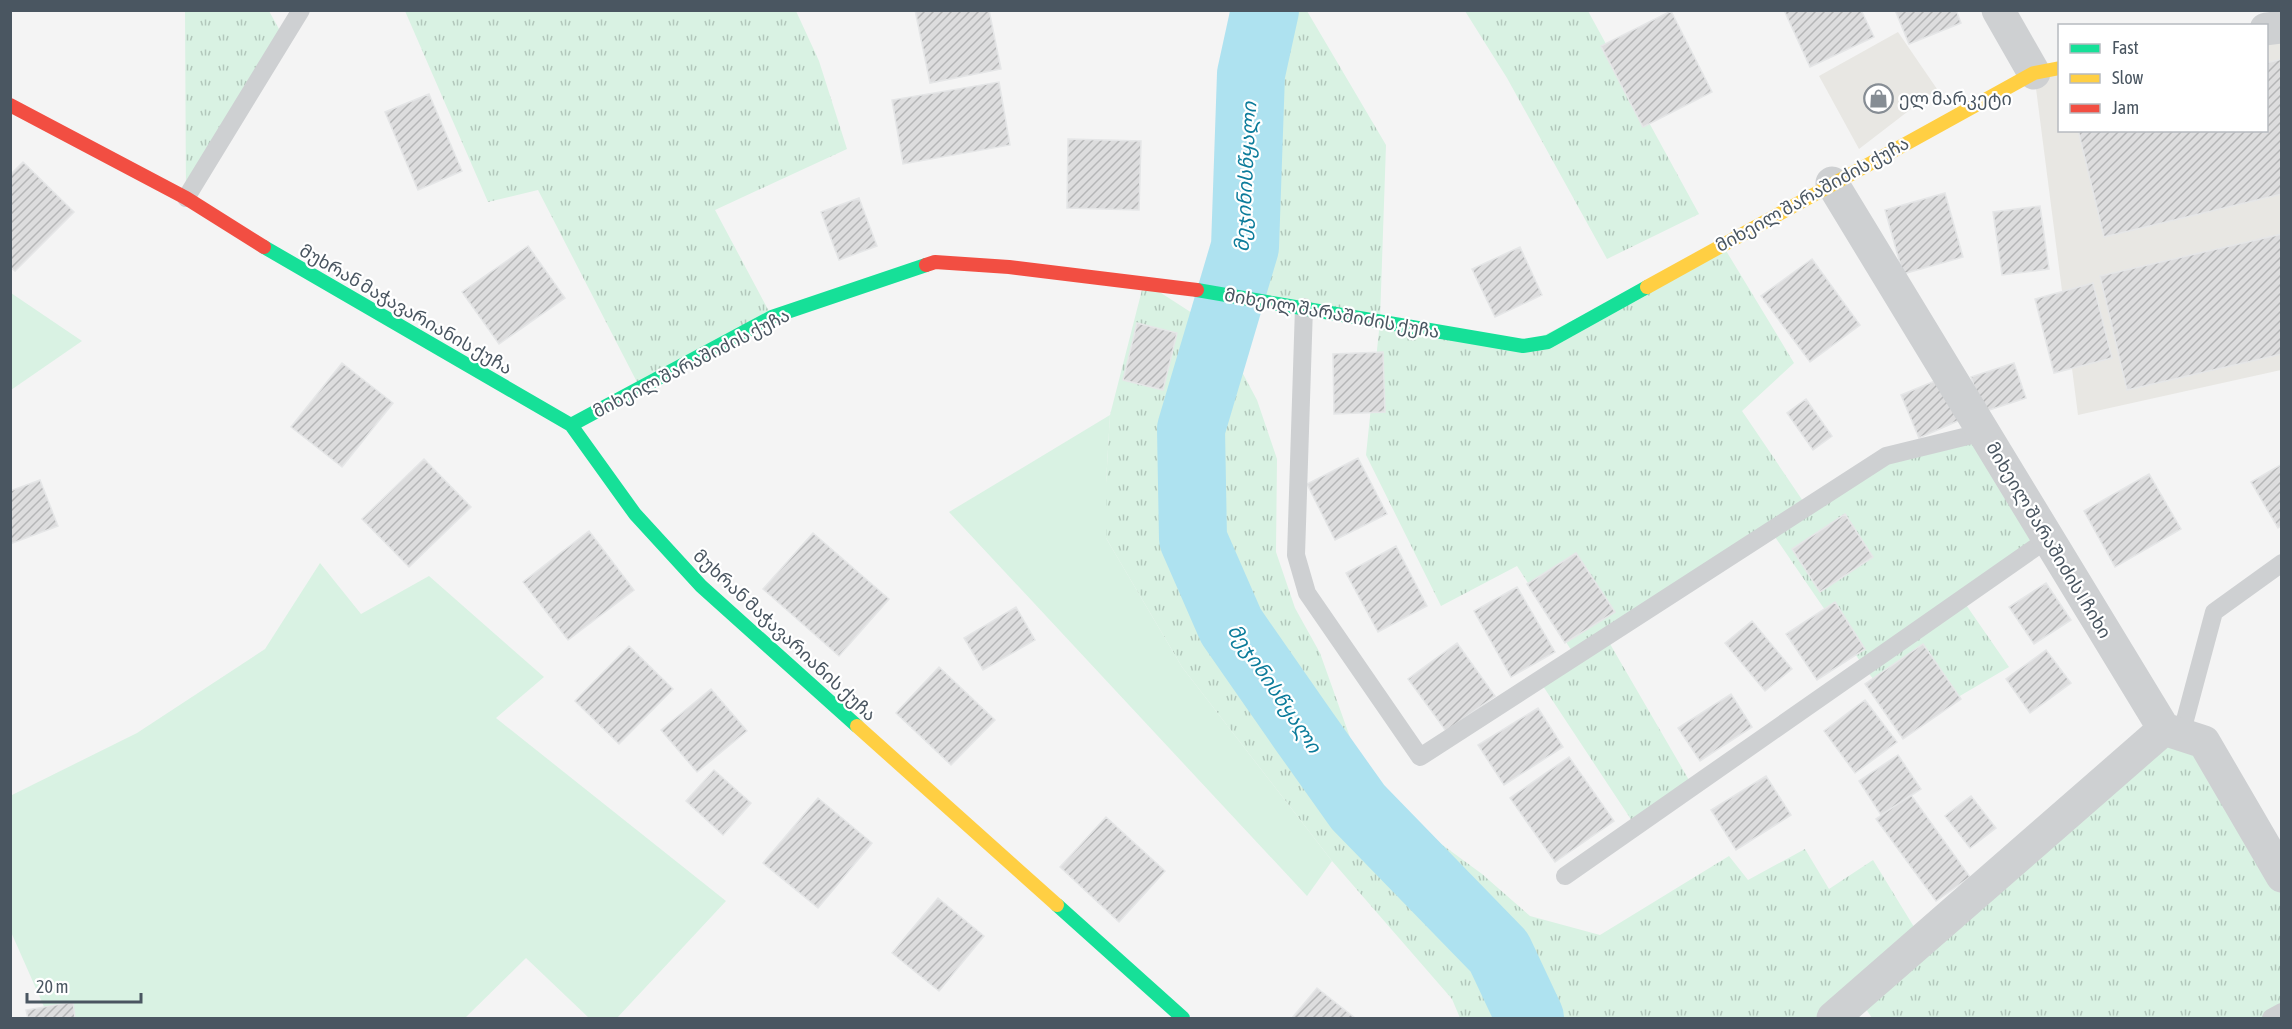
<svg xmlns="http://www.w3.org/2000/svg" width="2292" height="1029" font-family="'Asap Condensed','Noto Sans Georgian',sans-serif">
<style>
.commercial{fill:#e8e7e3}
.grass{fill:url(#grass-tufts)}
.garden{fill:#d9f2e3}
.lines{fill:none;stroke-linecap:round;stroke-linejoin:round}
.river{stroke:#aee2f0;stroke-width:68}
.building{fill:url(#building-hatch);stroke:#e5e6e7;stroke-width:1.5}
.lane{stroke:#ced0d2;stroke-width:18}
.street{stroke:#ced0d2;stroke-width:33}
.fast{stroke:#16e098;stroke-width:14}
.slow{stroke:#ffcf43;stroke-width:14}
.jam{stroke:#f24e42;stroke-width:14}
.labels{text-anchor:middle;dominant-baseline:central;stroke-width:4.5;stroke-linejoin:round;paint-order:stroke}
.poi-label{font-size:18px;fill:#4a5661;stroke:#fff;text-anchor:start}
.street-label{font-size:18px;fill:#4a5661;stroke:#fff}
.water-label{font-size:20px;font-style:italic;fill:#0c7c9b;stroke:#fff}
</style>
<defs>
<pattern id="grass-tufts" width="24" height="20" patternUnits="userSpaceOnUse" patternTransform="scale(1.5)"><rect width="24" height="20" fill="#d9f2e3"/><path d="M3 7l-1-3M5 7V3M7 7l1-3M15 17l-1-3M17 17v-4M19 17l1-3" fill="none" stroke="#b2c7bb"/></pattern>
<pattern id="building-hatch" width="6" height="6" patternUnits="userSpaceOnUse" patternTransform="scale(1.5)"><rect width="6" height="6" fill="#ddddde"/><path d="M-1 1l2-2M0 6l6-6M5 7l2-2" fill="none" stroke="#b5b6b7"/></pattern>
</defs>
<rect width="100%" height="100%" fill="#f4f4f4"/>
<!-- commercial -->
<path class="commercial" d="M2281,27v343l-203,45 -44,-342 25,-5 1,62h206l1,-101z
M1898,32l39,57 -78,60 -40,-73z"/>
<!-- grass -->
<path class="grass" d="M185,11h84l15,27 -98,160z
M405,11h391l23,50 28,88 -132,61 57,107 -132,71 -102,-198 -50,12z
M1265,11h42l79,134 -6,175 143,26 199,-102 72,119 -52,48 65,96 79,-51 98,-24 65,106 -87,61 47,68 -100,59 -45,-59 -93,-136 -165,106 87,150 -57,40 -97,-147 36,-24 -58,-90 -76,40 -75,-151 14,-134 -112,-20 -23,-54 6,-173z
M1465,11h123l111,203 -92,45 -100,-181z
M1144,282l76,49 37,69 20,59 -1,93 19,56 25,45 37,104 38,53 87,64 48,42 70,19 129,-79 19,24 57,-31 24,40 44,-29 49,80 242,-211 40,13 77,134v142h-409l-14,-21 -25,21h-373l-8,-19 -120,-138 -150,-194 -76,-129v-55l4,-68z"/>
<!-- garden -->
<path class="garden" d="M11,293l71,48 -71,49h-1z
M1110,415l-4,68v55l76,129 150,194 -25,35 -358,-384z
M320,563l41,51 68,-38 115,101 -48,41 230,183 -109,117h-28l-63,-60 -61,60h-416l-38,-86 -1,-136 127,-63 128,-84z"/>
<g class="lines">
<!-- river -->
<path class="river" d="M1265,10l-14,64 -6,173 -54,182 2,110 38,87 73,105 54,76 141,145 31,66"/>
</g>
<!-- building -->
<path class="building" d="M915,10h74l12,59 -71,14z
M1784,10h77l13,27 -64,30z
M1895,10h61l5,13 -52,21z
M1671,11l41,81 -69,35 -42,-81z
M2282,59v135l-178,43 -26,-107h188v-67z
M999,82l11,63 -107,19 -11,-64z
M429,94l33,77 -44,19 -33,-78z
M1068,139l73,2 -2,69 -72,-2z
M23,162l51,50 -59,59 -5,-4v-92z
M1945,193l18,64 -60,17 -18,-64z
M859,198l18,48 -38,14 -18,-48z
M2040,206l9,63 -47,6 -9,-63z
M2282,234v120l-155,36 -27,-114z
M528,246l37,52 -66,46 -37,-52z
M1520,247l22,48 -47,22 -23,-48z
M1812,259l48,66 -50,37 -49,-66z
M2093,283l19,75 -58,15 -19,-74z
M1137,323l40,10 -14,57 -40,-10z
M1383,352l2,60 -51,2 -1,-60z
M342,363l51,40 -51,64 -51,-40z
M2014,363l12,35 -43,14 -12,-35z
M1942,378l18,42 -41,18 -18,-43z
M1806,399l26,37 -19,14 -26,-37z
M1358,458l29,56 -52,26 -28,-56z
M424,459l47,48 -62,60 -47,-48z
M2282,464v61l-4,3 -27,-46z
M2149,474l32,55 -66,38 -31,-56z
M40,480l18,46 -48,18v-53z
M1845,514l28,43 -53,35 -28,-43z
M589,531l45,59 -66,50 -45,-58z
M813,533l76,66 -50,57 -76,-67z
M1396,546l31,60 -49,26 -32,-59z
M1576,553l39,59 -50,31 -38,-59z
M2046,583l25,37 -37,24 -25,-37z
M1517,587l38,65 -44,25 -37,-66z
M1835,602l30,47 -48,31 -31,-46z
M1016,607l19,33 -52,30 -19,-32z
M1752,621l40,48 -27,22 -40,-48z
M1457,643l38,53 -49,35 -38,-52z
M1923,644l38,55 -58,40 -38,-55z
M629,646l44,43 -54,55 -44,-43z
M2046,650l25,33 -41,30 -24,-34z
M939,667l56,53 -44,45 -55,-52z
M711,689l36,42 -50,41 -36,-42z
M1731,694l21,33 -52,34 -22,-33z
M1865,700l32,42 -42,31 -31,-42z
M1538,708l25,39 -59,38 -26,-40z
M1898,755l23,34 -40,26 -22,-34z
M1569,757l45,64 -59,41 -45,-64z
M714,770l37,33 -28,32 -37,-34z
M1766,776l25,39 -55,35 -25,-40z
M1911,795l59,82 -34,24 -60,-82z
M1971,796l25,32 -26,20 -25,-32z
M818,798l54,45 -54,65 -55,-45z
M1106,817l59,54 -46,51 -59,-55z
M938,898l46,38 -45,55 -47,-38z
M1317,988l38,30h-63z
M73,1002l2,16h-47l-2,-8z"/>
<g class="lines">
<!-- lane -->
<path class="lane" d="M186,198l115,-188
M1304,307l-8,248 11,38 113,164 466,-301 98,-24
M2181,735l33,-123 68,-49
M1565,876l484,-338
M2271,1018l11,-6"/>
<!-- street -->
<path class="street" d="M1998,10l36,63
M2266,29l16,-2
M1832,183l332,546 40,13 78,134
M1833,1018l331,-289"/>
<!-- fast -->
<path class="fast" d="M264,247l307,178 64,89 66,72 156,140
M1197,290l326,56 25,-4 99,-55
M571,425l201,-108 154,-52
M1057,905l126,113"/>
<!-- slow -->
<path class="slow" d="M1647,287l387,-214 26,-5
M857,726l200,179"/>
<!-- jam -->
<path class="jam" d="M10,105l176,93 78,49
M926,265l9,-3 74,5 188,23"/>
</g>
<!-- icons -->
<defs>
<symbol id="shop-ring" viewBox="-11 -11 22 22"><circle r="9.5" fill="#fff" stroke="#868d94" stroke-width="1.5"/><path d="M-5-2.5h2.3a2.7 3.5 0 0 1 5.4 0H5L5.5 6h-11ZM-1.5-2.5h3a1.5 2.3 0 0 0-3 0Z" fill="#868d94"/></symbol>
</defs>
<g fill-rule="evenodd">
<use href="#shop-ring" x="1862" y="82" width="33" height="33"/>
</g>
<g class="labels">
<!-- poi labels -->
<g class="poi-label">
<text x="1899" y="98">ელ მარკეტი</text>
</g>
<!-- street labels -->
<g class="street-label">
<text transform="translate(1812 194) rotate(-29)">მიხეილ შარაშიძის ქუჩა</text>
<text transform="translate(406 309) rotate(30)">მუხრან მაჭავარიანის ქუჩა</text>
<text transform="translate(1332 313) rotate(10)">მიხეილ შარაშიძის ქუჩა</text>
<text transform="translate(691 363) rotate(-27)">მიხეილ შარაშიძის ქუჩა</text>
<text transform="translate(2049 540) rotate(59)">მიხეილ შარაშიძის I ჩიხი</text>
<text transform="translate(785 635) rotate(43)">მუხრან მაჭავარიანის ქუჩა</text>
</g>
<!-- water labels -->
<g class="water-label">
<text transform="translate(1245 177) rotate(-87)">მეჯინისწყალი</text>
<text transform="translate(1275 688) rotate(56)">მეჯინისწყალი</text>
</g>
</g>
<!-- border -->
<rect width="2292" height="1029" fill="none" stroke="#4a5661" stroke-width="24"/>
<!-- legend -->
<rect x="2058" y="24" width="210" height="108" fill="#ffffff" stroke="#b7bbc0" stroke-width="1.5"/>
<rect x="2070" y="44" width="30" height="9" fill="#16e098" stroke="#b7bbc0" stroke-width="1.5"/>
<text x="2112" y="54" font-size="18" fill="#4a5661">Fast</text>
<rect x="2070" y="74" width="30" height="9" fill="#ffcf43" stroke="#b7bbc0" stroke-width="1.5"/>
<text x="2112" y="84" font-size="18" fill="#4a5661">Slow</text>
<rect x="2070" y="104" width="30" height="9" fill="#f24e42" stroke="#b7bbc0" stroke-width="1.5"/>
<text x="2112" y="114" font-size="18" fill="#4a5661">Jam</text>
<!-- scale -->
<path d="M27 993v9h114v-9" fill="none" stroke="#4a5661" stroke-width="3"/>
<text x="36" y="993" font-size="18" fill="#4a5661" stroke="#ffffff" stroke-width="4.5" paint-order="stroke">20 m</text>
</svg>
